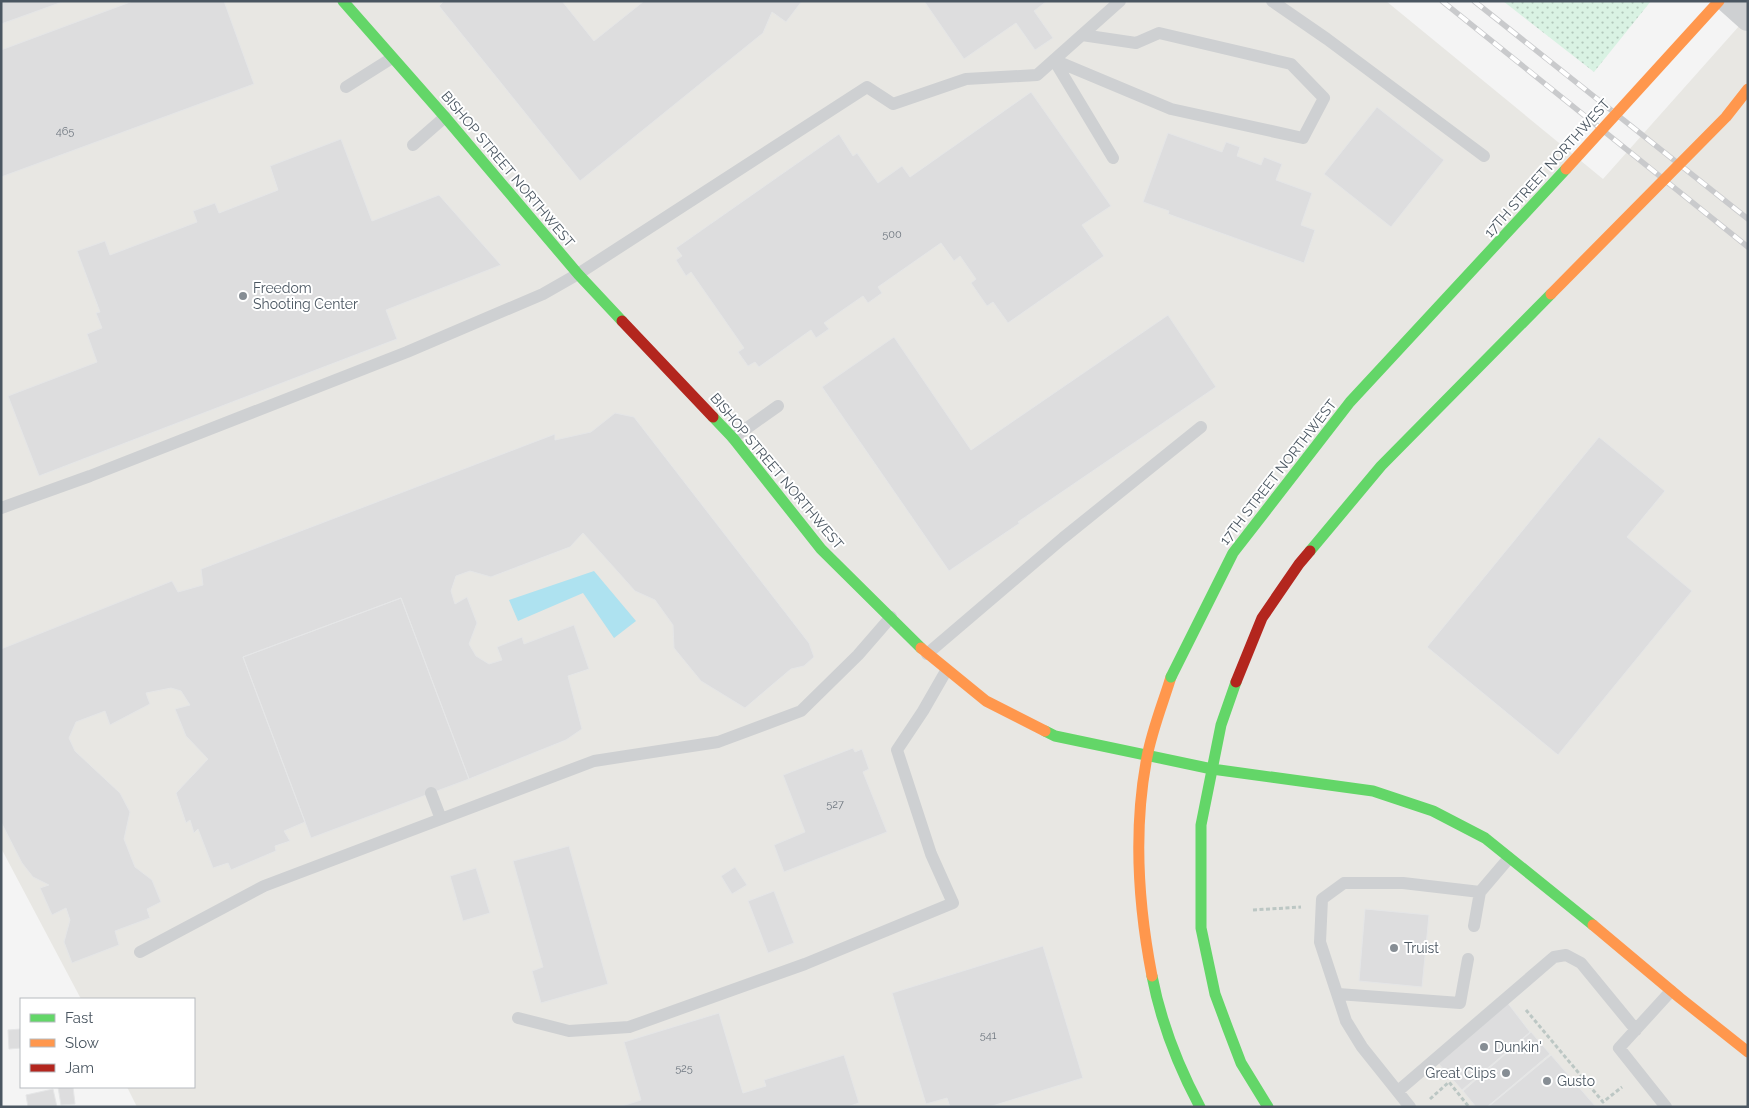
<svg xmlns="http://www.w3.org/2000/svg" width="1749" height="1108" font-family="Raleway,sans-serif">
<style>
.commercial{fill:#e8e7e3}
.grass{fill:url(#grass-dots)}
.water{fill:#aee2f0}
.building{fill:#ddddde;stroke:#e5e6e7}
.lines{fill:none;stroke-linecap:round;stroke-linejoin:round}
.path{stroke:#bcc7c4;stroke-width:3;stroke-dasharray:4 2.5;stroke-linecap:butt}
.lane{stroke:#ced0d2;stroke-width:12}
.street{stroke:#ced0d2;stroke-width:26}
.fast{stroke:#63d668;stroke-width:11}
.slow{stroke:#ff974d;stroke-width:11}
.jam{stroke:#b3261e;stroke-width:11}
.rail-casing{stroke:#c9cacc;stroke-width:5.5}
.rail{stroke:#fff;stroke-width:4;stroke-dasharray:11;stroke-linecap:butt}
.fast-bridge{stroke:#63d668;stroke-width:11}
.slow-bridge{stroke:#ff974d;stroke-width:11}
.jam-bridge{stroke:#b3261e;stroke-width:11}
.poi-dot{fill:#868d94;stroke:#fff;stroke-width:2}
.labels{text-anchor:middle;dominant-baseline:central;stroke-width:4;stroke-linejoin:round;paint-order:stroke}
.number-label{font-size:11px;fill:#707881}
.street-label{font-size:14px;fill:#4a5661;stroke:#fff}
.poi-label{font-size:14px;fill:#4a5661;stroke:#fff;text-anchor:start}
</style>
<defs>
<pattern id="grass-dots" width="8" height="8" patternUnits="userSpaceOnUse" patternTransform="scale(1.25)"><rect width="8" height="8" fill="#d9f2e3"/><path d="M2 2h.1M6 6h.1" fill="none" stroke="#b2c7bb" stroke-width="1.8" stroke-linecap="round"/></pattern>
</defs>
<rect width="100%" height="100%" fill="#f4f4f4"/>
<!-- commercial -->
<path class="commercial" d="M1,1h1385l217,178 145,-163v1091h-1611l-10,-20h67v-88h-113l-80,-151z"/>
<!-- grass -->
<path class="grass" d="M1503,1h148l-57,71z"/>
<!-- water -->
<path class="water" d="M594,571l42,50 -22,17 -31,-45 -65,28 -9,-21z"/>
<!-- building -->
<path class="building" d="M1,1h64l-64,23z
M133,1h91l30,83 -253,93v-127z
M444,1h118l32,40 50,-40h158l-16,21 -14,-10 -9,21 -183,148 -141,-175z
M924,1h123l-13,10 19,27 -18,12 -19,-27 -52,36z
M1031,92l80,114 -29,19 22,31 -96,67 -15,-21 -6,4 -16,-23 5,-4 -16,-23 -6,5 -13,-18 -63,44 4,6 -14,10 -5,-7 -39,27 5,6 -13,9 -5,-8 -52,37 -4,-5 -7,4 -10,-14 6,-4 -53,-76 -5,4 -10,-16 6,-4 -6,-8 163,-114 14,22 4,-3 21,30 24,-17 8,11z
M1377,107l67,53 -53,67 -67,-53z
M1168,133l54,19 4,-10 14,5 -3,9 24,9 3,-8 18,7 -6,16 36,13 -11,32 14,5 -11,33 -136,-49 1,-3 -26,-9z
M341,139l31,82 67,-26 62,70 -115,45 11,29 -358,137 -31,-80 89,-34 -10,-28 15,-6 -6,-15 4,-1 -23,-61 28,-10 5,14 87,-33 -4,-11 22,-8 4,10 59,-23 -8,-24z
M1168,315l48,72 -198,135 2,1 -71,48 -127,-184 72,-50 77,113z
M615,413l19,4 175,226 5,14 -10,9 -13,3 -46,39 -44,-27 -27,-33 -1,-23 -18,-25 -20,-9 -52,-58 -13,14 -79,30 -21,-6 -14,5 -5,15 4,13 12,-7 10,26 -8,21 7,12 13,8 13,-4 -5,-13 25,-10 2,7 50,-19 15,44 -21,7 14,53 -16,11 -97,39 -68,-181 -158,59 62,165 -21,9 6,10 -15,5 1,5 -45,19 -3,-7 -15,5 -15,-39 -4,4 -4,-13 -4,3 -10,-30 32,-34 -22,-23 -11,-27 15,-4 -9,-14 -10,-3 -25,5 4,11 -40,21 -5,-14 -29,11 -7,16 6,13 45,42 10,19 -6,27 11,28 17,13 9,22 -14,7 3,9 -35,13 4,14 -47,18 -8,-21 6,-22 -4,-12 -14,7 -12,-27 9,-3 -16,-8 -11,-14 -21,-41v-173l171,-68 6,11 25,-7 -2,-16 354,-135v6l36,-8z
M1599,437l66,54 -38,46 65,54 -134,164 -131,-108z
M401,598l68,181 -158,59 -68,-181z
M853,748l2,4 7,-3 7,20 -6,3 24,60 -103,40 -10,-27 31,-13 -22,-57z
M569,846l39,138 -67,19 -9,-32 11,-4 -30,-106z
M735,867l12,18 -15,9 -11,-18z
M476,868l14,45 -27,8 -13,-45z
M774,891l20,52 -26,10 -20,-52z
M1365,909l64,6 -7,72 -63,-6z
M1043,946l40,132 -94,29h-39l-3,-9 -21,6 -34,-111z
M1507,1002l23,30 -68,58 -24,-27z
M719,1013l24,80 23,-7 -2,-6 80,-25 15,48 -12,4h-228l22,-7 -17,-58z
M21,1029v19l-12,1 -1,-19z
M1531,1032l19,22 -63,53h-11l-13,-16z
M1551,1055l45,52h-108z
M58,1087h15l2,17 -14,1z
M53,1089l4,18h-29l-2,-12z"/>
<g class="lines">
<!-- path -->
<path class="path" d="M1253,910l48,-3
M1526,1010l77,92 19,-15
M1430,1099l19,-17 20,25"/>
<!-- lane -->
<path class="lane" d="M1272,1l55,38 157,117
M1054,60l117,49 132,29 21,-40 -33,-34 -132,-31 -23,10 -54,-8
M1054,60l59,98
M346,87l46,-29
M413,145l32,-28
M733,438l45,-32
M1,508l89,-32 317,-124 136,-58 35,-20 289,-187 26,17 73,-25 71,-4 83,-74
M927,654l136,-116 138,-111
M431,793l10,26
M1474,926l6,-34
M140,952l124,-66 330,-125 124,-19 83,-31 57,-56 33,-38
M1338,994l122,9 8,-44
M518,1018l51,13 60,-4 176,-63 148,-61 -22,-49 -34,-104 26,-39 23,-40
M1398,1091l156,-134 12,-2 15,8 55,67
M1410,1107l-48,-60 -16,-26 -26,-79 2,-43 22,-16h59l77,9 29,-34
M1666,1107l-47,-59 52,-57"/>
<!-- street -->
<path class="street" d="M1729,1l19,17"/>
<!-- fast -->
<path class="fast" d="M343,1l102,116 133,157 44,47
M713,417l20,21 88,111 100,99
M1236,682l-15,43 -20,100v103l14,66 13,35 13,34 27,44
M1045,731l10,5 157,33 161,22 60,20 52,27 108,87
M1152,976c9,46 26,90 48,131"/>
<!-- slow -->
<path class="slow" d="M921,648l65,53 59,30
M1593,925l87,73 68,54
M1152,976c-14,-72 -19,-146 -5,-219 5,-27 16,-54 24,-80"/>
<!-- jam -->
<path class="jam" d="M622,321l91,96"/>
<defs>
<path id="rail" d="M1442,1l306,246
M1474,1l274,218"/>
</defs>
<!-- rail casing -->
<use href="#rail" class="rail-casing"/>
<!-- rail -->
<use href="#rail" class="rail"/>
<!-- fast-bridge -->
<path class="fast-bridge" d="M1310,551l71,-85 170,-172
M1171,677l62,-124 117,-151 216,-233"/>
<!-- slow-bridge -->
<path class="slow-bridge" d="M1566,169l153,-168
M1551,294l175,-177 22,-28"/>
<!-- jam-bridge -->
<path class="jam-bridge" d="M1236,682l26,-64 37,-54 11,-13"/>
</g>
<!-- markers -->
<g class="poi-dot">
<circle cx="243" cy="296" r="5"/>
<circle cx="1394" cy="948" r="5"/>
<circle cx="1484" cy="1047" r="5"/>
<circle cx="1506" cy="1073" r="5"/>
<circle cx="1547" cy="1081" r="5"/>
</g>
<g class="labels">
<!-- number labels -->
<g class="number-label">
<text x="65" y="131">465</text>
<text x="892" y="234">500</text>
<text x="835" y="804">527</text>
<text x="988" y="1035">541</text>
<text x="684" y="1068">525</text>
</g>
<!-- street labels -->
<g class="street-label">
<text transform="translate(1547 168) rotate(-48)">17TH STREET NORTHWEST</text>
<text transform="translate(508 169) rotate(50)">BISHOP STREET NORTHWEST</text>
<text transform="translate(777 471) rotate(50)">BISHOP STREET NORTHWEST</text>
<text transform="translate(1278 472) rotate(-52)">17TH STREET NORTHWEST</text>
</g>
<!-- poi labels -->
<g class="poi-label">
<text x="253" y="288">Freedom<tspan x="253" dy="16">Shooting Center</tspan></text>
<text x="1404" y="948">Truist</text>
<text x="1494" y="1047">Dunkin'</text>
<text x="1496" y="1073" text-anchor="end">Great Clips</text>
<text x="1557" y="1081">Gusto</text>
</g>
</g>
<!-- border -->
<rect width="1749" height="1108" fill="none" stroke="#4a5661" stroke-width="5"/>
<!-- legend -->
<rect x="20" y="998" width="175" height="90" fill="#ffffff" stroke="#b7bbc0"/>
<rect x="30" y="1014" width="25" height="8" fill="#63d668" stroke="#b7bbc0"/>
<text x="65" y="1023" font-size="15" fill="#4a5661">Fast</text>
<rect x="30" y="1039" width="25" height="8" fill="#ff974d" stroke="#b7bbc0"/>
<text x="65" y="1048" font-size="15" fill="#4a5661">Slow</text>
<rect x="30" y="1064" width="25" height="8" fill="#b3261e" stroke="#b7bbc0"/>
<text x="65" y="1073" font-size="15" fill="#4a5661">Jam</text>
</svg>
